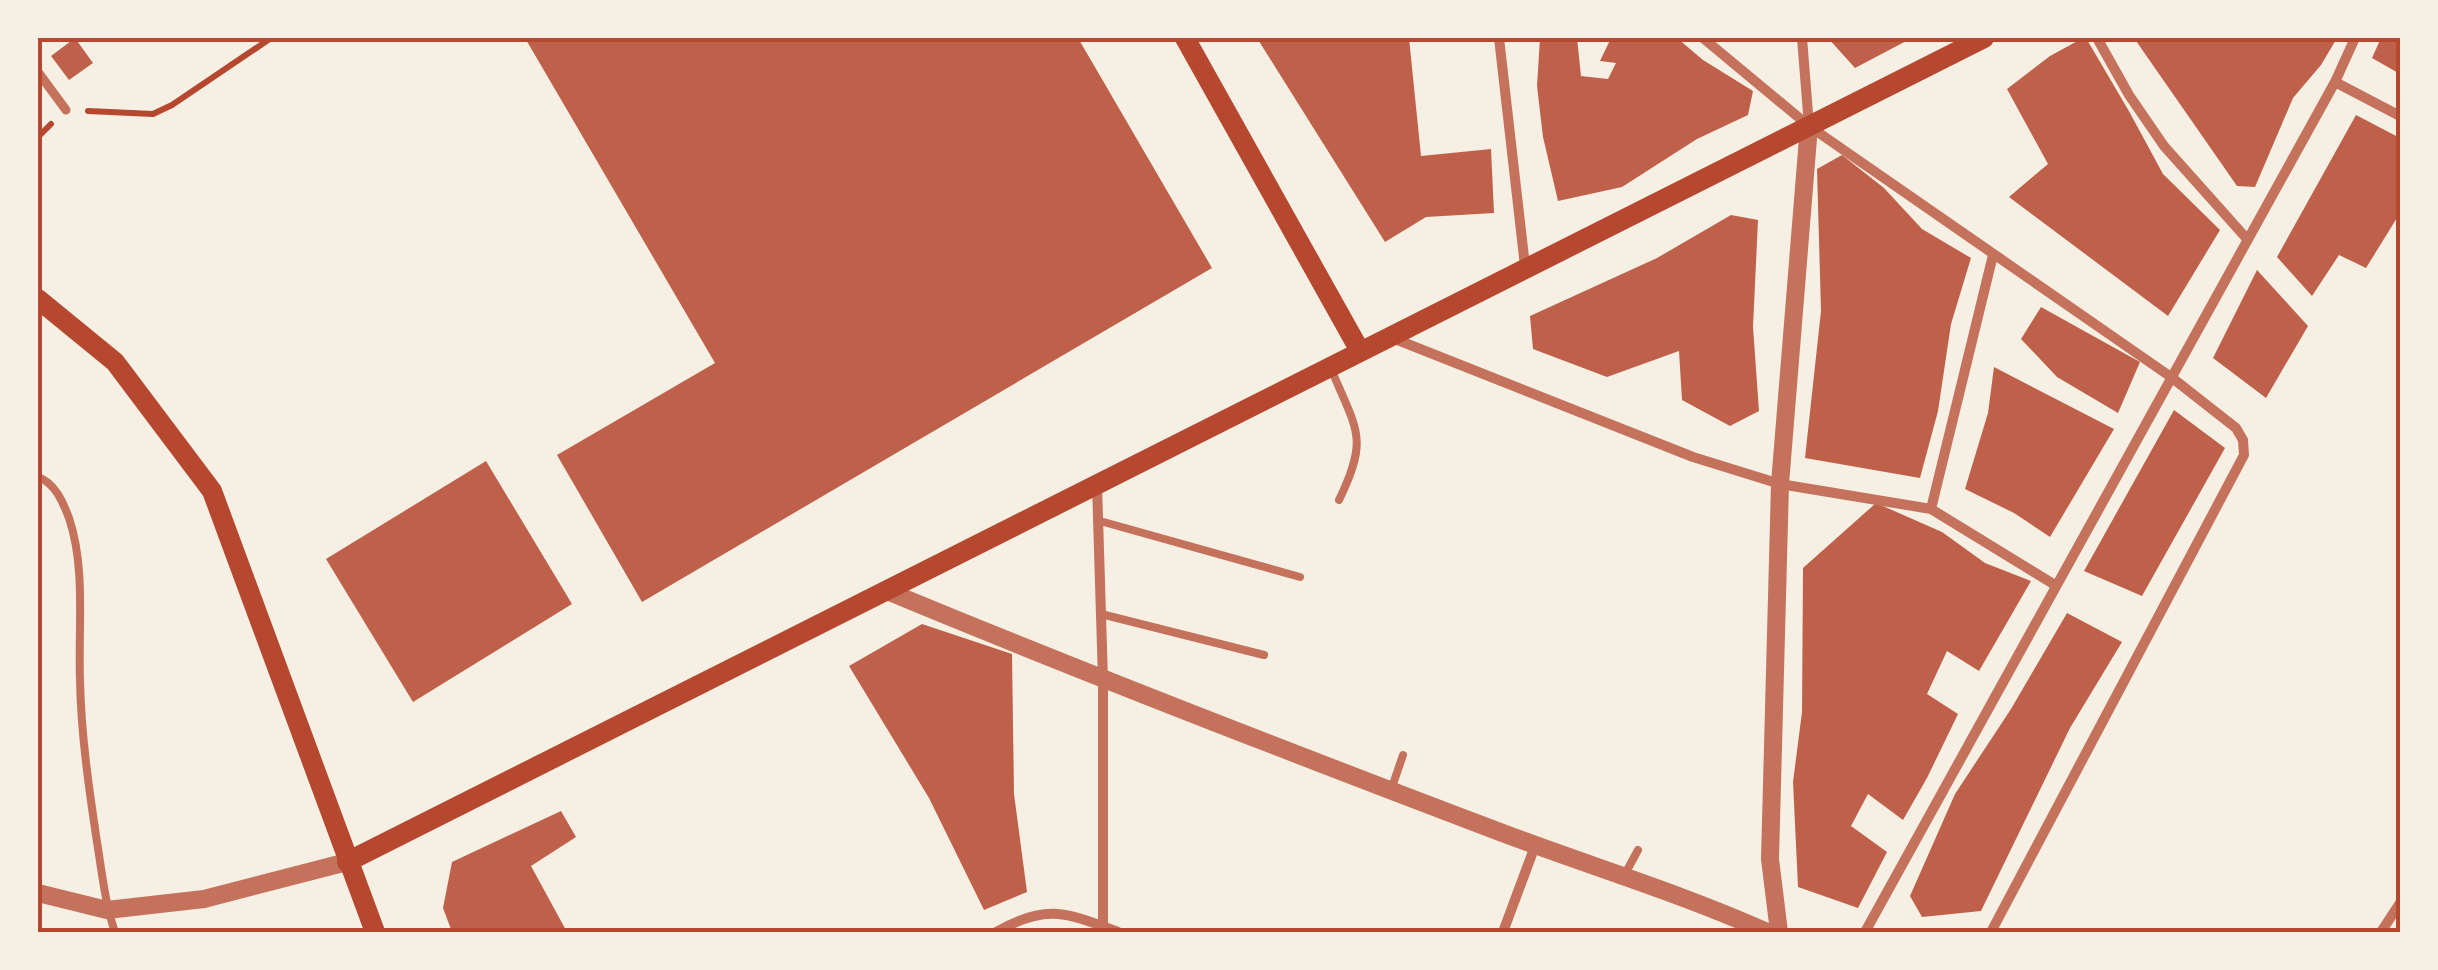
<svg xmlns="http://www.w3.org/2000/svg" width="2438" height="970" font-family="Jost,sans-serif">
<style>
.building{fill:#bf614a}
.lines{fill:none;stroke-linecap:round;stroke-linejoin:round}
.path{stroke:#b5482f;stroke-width:6}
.service{stroke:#c5725c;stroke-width:8}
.pedestrian{stroke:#c5725c;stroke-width:9}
.minor{stroke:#c5725c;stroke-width:10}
.tertiary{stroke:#c5725c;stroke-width:18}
.secondary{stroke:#b5482f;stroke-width:20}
.neatline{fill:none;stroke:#b5482f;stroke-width:4}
</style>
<rect width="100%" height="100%" fill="#f6efe4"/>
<!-- building -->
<path class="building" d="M75,38l18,25 -24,17 -18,-24z
M525,38h553l134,230 -570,334 -85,-147 158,-92z
M1257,38h152l12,118 70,-7 3,64 -68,4 -41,25z
M1540,38h37l4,38 27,3 8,-16 -16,-2 11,-23h66l26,22 50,31 -5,24 -51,24 -75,48 -64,14 -15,-64 -6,-51z
M1828,38h84l-57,30z
M2083,38h3l44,75 33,61 57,56 -52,86 -159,-119 39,-33 -41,-75 43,-33z
M2134,38h203l-16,27 -28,33 -38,89 -18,-1z
M2381,38h19v36l-28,-16z
M2356,115l44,23v75l-34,55 -27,-13 -27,41 -35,-39z
M1842,155l42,33 38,41 49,29 -20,66 -13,87 -18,67 -115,-20 16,-147 -4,-142z
M1731,215l27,5 -5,107 6,84 -29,15 -48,-26 -3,-49 -72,26 -74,-28 -3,-33 127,-58z
M2257,270l51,56 -42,72 -53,-40z
M2041,307l99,55 -22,51 -61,-36 -36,-38z
M1994,367l120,62 -64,108 -36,-24 -49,-24 23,-76z
M2174,410l51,38 -83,148 -58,-25z
M486,461l86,143 -159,98 -87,-143z
M1876,503l66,29 43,31 46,18 -52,90 -32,-20 -20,43 31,20 -31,64 -24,42 -35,-26 -17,32 36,26 -29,56 -60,-21 -5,-105 9,-70 1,-144z
M2067,613l55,29 -52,86 -89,183 -59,6 -12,-21 45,-102 56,-85z
M922,624l90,30 2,140 13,98 -43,18 -55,-112 -80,-132z
M561,811l15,26 -45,29 36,66h-115l-9,-24 9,-46z"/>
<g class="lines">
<!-- path -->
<path class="path" d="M88,111l65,3 19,-9 99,-67
M38,137l13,-13"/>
<!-- service -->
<path class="service" d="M1332,371c25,60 37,67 7,129
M38,477c17,6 25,25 31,41 17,50 9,110 11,162 1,54 9,109 17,162 5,31 8,61 18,90
M1100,521l200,56
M1101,614l163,41
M1391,790l12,-35
M1625,874l13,-24"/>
<!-- pedestrian -->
<path class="pedestrian" d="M38,72l28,38"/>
<!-- minor -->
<path class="minor" d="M1499,38l26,228
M1703,38l106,88 362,251 65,51 7,12 1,15 -253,477
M1802,38l7,88
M2097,38l32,57 35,51 83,93
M2335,82l65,34
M1390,337l303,120 87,27 151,25 124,76
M1097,485l6,195v252
M1931,509l62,-254
M996,932c51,-29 71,-19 122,0
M1503,932l32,-86
M1865,932l470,-850 20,-44
M2381,932l19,-29"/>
<!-- tertiary -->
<path class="tertiary" d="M887,591c200,83 402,161 605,238 91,35 186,63 275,103
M38,893l69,17 97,-11 143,-37
M1779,932l-9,-73 10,-375 29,-358"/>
<!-- secondary -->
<path class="secondary" d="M1185,38l175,313
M38,299l77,63 97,129 163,441
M347,862l1637,-824"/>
</g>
<!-- border -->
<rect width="2438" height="970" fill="none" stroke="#f6efe4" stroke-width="80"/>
<rect x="40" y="40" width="2358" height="890" class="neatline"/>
</svg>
